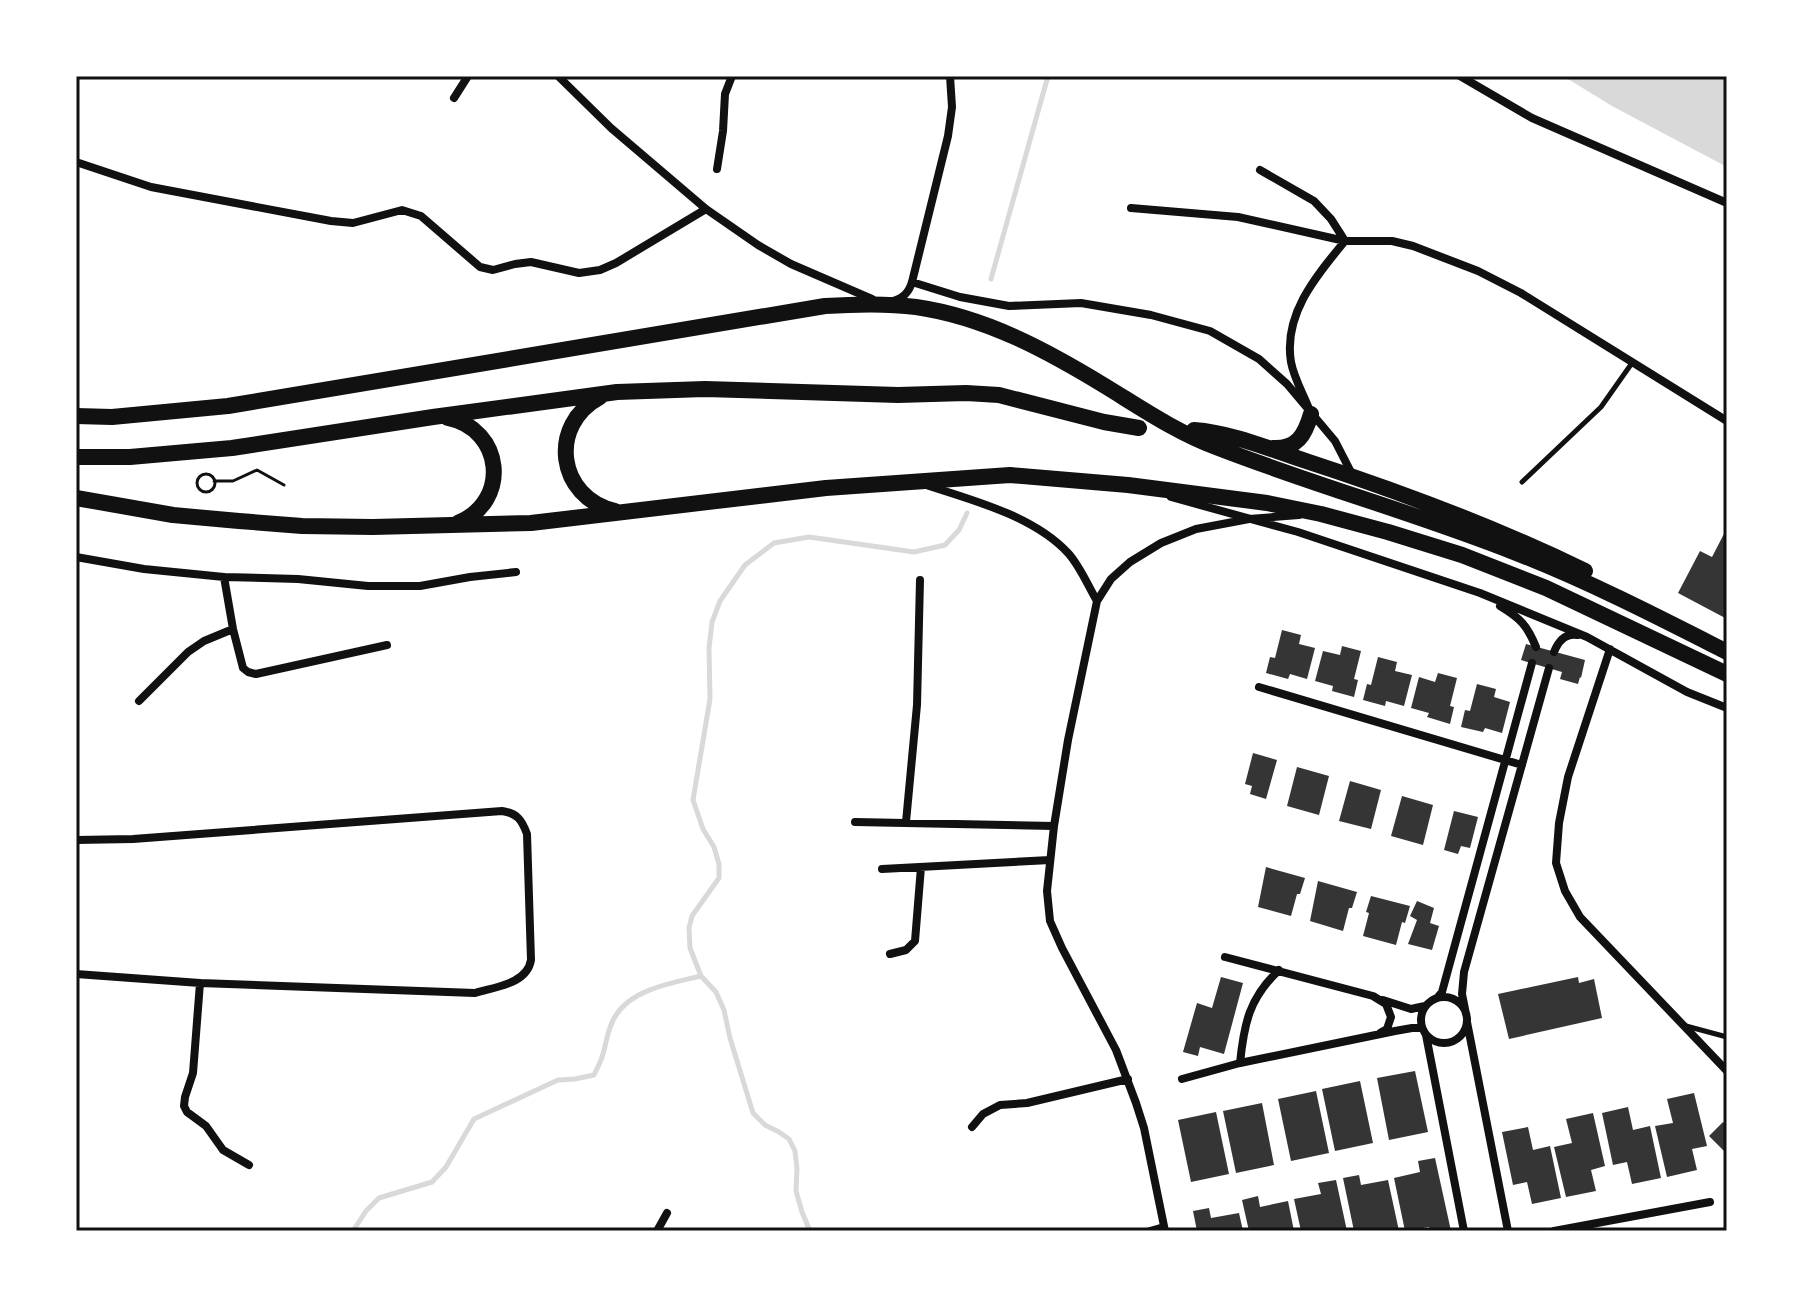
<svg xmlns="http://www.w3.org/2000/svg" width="1803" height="1307" font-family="Manrope,sans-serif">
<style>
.water{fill:#d9d9d9}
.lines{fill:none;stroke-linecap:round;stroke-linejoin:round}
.stream{stroke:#d9d9d9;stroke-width:5}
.building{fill:#353535}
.path{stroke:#111;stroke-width:3}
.service{stroke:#111;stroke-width:5}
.minor{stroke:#111;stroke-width:8}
.primary{stroke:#111;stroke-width:16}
.neatline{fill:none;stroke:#111;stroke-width:3}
</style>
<rect width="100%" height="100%" fill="#fff"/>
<!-- water -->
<path class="water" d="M1563,76h164v91l-115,-61z"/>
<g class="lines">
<!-- stream -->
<path class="stream" d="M991,279l57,-203
M353,1231l13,-20 13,-13 53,-16 14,-15 28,-48 84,-39 17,-1 19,-4c3,-6 6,-12 8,-18 5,-14 5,-29 14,-42 17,-26 56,-32 85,-39
M810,1231l-8,-19 -6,-21 1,-22 -2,-18 -6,-12 -10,-7 -14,-7 -12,-12 -23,-75 -6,-28 -8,-18 -15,-16 -11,-28 -1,-20 3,-12 27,-38v-14l-5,-17 -11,-18 -10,-29 17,-101 -1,-51 3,-26 8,-21 25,-36 29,-22 35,-6 105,15 31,-7 14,-15 8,-17"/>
</g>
<!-- building -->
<path class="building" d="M1727,528v91l-49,-26 22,-42 12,6z
M1282,630l19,5 -2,9 16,4 -8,31 -17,-5 -2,5 -22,-6 4,-16 5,1z
M1526,644l59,16 -4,18 -1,-1 -2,7 -18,-5 2,-7 -41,-12z
M1342,646l19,5 -7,28 4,1 -4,17 -22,-6 1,-5 -18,-5 8,-30 17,4z
M1378,657l19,5 -2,9 17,4 -8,31 -18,-5 -1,5 -22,-6 4,-16 4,1z
M1438,673l19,5 -7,28 4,1 -4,17 -23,-7 2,-4 -18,-5 8,-31 16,5z
M1477,684l19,5 -2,8 16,5 -8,31 -17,-5 -2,4 -22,-5 4,-17 5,1z
M1253,753l24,7 -11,39 -16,-5 2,-8 -7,-2z
M1297,767l32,9 -10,39 -32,-9z
M1350,781l31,9 -10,39 -32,-8z
M1402,796l31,9 -10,40 -32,-9z
M1454,811l24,6 -8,31 -9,-2 -3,8 -14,-4z
M1266,867l39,11 -5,16h-3l-6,22 -33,-9z
M1318,881l39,11 -5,16h-3l-6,23 -33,-10z
M1371,896l39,10 -5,17 -3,-1 -6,23 -33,-9 6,-23 -3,-1z
M1417,901l17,7 -4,15 9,3 -7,24 -24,-6 9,-24 -7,-4z
M1221,977l22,6 -19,71 -24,-7 -2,9 -15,-4 14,-49 15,5z
M1578,977l1,6 15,-4 8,39 -93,21 -11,-45z
M1415,1071l13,61 -39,8 -12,-62z
M1360,1081l13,62 -38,8 -13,-62z
M1316,1091l13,62 -38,8 -13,-62z
M1694,1093l13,53 -15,3 5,21 -30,7 -12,-51 18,-3 -6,-24z
M1262,1103l12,62 -38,8 -13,-62z
M1628,1107l5,23 17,-4 11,52 -29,6 -5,-22 -14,3 -11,-52z
M1216,1112l13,62 -38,8 -13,-62z
M1593,1113l12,53 -14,4 5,21 -30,6 -12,-50 18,-4 -6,-24z
M1723,1122l4,4v28l-18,-18z
M1528,1127l5,23 17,-4 11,52 -29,6 -5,-22 -14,3 -11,-53z
M1435,1158l16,73h-21l-1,-4 -24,4 -11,-53 26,-6 -2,-11z
M1359,1175l2,10 27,-5 11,51h-45l-11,-53z
M1336,1180l11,51h-46l-7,-32 27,-5 -3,-11z
M1258,1196l2,11 28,-6 6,30h-45l-7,-31z
M1209,1208l2,10 28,-5 4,18h-46l-4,-20z"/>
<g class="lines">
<!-- path -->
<path class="path" d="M197 483a9 9 0 1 1 18 0a9 9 0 1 1-18 0Z
M214,481h19l24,-11 27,15"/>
<!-- service -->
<path class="service" d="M1522,482l79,-75 31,-44
M1686,1026l41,11"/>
<!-- minor -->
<path class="minor" d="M558,76l53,52 95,81 52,36 33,19 81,35
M1460,76l72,42 195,85
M454,98l14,-22
M76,162l75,25 180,34 22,2 49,-13 19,6 59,51 13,3 22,-6 16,-2 48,11 21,-3 16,-7 90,-54
M717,169l6,-38 2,-37 7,-18
M1260,170l54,31 17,18 14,22
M1131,208l107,9 107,24
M912,282l48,15 49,9 72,-3 70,12 59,16 49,28 28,25 48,57 18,35
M893,301c11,-3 16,-9 19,-19l36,-146 4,-29 -2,-31
M1311,414c-6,-17 -17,-35 -20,-52 -8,-48 26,-87 54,-121h47l21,5 65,25 43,22 206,128
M926,485c46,15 108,31 142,68 12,13 20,33 29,48
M1171,497l127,35 182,61 107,44 100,55 40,16
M76,557l68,12 80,8 74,2 70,7h52l50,-9 46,-5
M224,577l9,52 10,39 5,4 8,2 131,-29
M1500,606c20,12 27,19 36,41
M1610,649l-42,128 -9,46 -3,40 9,28 15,26 147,154
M1554,652c4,-10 11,-19 23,-17
M1259,687l263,78
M139,701l49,-49 16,-11 29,-12
M855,822l199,4
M906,822l11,-117 3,-125
M76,840l57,-1 369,-28c15,2 20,9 25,23l4,126c-4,24 -36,27 -56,33l-275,-10 -124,-9
M882,869l168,-9
M890,954l16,-4 9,-9 6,-74
M1225,957l148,39 13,8 5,13 -4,12 -7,4
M200,983l-7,90 -8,24 -1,9 3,6 19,14 17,24 26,15
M1421 1020a23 23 0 1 1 46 0a23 23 0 1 1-46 0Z
M1437,998l5,-6 90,-329
M1383,1000l28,9 14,-3
M1466,1014l-4,-20 2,-22 85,-304
M1467,1022l41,209
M1426,1035l38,196
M1240,1063c4,-39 9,-65 39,-93
M1182,1079l58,-16 155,-32 17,-3h10
M972,1127l11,-13 17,-9 27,-2 101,-24
M657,1231l10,-18
M1150,1231l14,-4
M1165,1231l-21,-103 -8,-25 -20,-53 -54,-102 -12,-27 -3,-30 7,-65 14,-86 29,-139 14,-22 19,-17 31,-19 35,-14 53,-10 50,-4
M1554,1231l156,-29"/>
<!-- primary -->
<path class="primary" d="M600,397c-52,28 -43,100 15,114
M76,416l36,1 116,-11 597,-100c31,-2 61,-3 91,1 69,10 130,43 189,79 36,22 71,46 111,61 100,39 203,67 303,107 71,28 139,63 208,98
M448,418c55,11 63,83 10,105
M1194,430c39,3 75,19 112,31 95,31 189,66 279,110
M1273,448c24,1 32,-13 38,-34
M76,457h54l102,-9 201,-31 184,-25 88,-3 193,6 68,-2 33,2 105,27 35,6
M76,498l97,17 66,6 63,5 71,1 158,-4 295,-35 184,-13 118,10 139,18 54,11 67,18 74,23 84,33 181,86"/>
</g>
<!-- border -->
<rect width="1803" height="1307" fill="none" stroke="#ffffff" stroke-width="156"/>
<rect x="78" y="78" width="1647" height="1151" class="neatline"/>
</svg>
